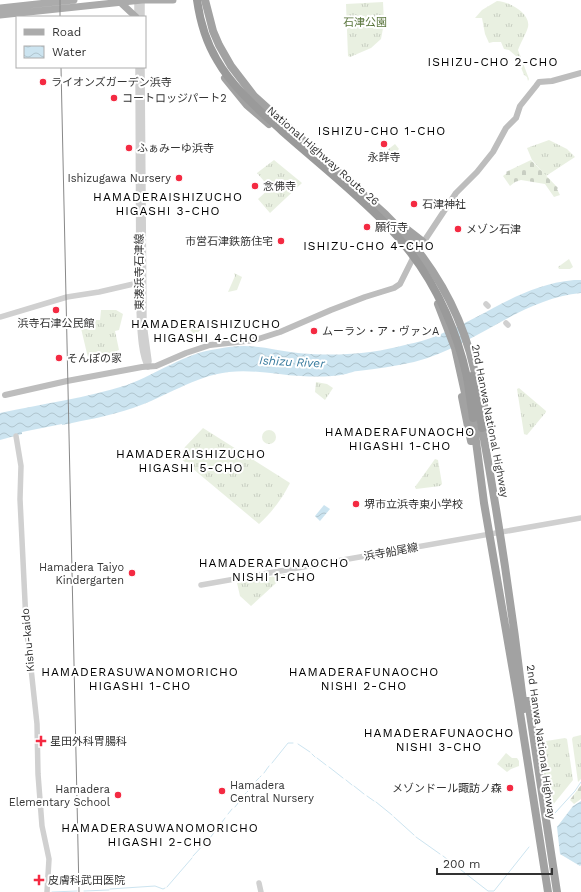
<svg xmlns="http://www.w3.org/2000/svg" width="581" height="892" font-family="'Work Sans','Noto Sans JP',sans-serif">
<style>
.grass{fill:url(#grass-tufts)}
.cemetery{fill:url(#cemetery-stones)}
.water{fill:url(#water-waves)}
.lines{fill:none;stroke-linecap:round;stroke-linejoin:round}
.stream{stroke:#cce4f0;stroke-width:1}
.tertiary{stroke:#d0d0d0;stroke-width:5.5}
.secondary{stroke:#bdbdbd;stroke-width:6}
.primary{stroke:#ababab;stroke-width:7}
.trunk{stroke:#a2a2a2;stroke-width:8}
.motorway{stroke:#9a9a9a;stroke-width:8}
.tram{stroke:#888;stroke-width:1}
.motorway-bridge{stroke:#9a9a9a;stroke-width:8}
.poi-dot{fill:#f42a42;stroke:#fff;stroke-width:1.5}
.labels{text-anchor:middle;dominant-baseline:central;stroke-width:4;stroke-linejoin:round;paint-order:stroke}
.park-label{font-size:11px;fill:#58743b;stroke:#fff}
.poi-label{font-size:11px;fill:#333;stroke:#fff;text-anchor:start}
.street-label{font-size:11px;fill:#333;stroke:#fff}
.neighbourhood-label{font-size:12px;letter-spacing:1px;fill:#000;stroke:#fff}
.water-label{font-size:12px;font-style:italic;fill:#387b9e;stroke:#fff}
</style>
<defs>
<pattern id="grass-tufts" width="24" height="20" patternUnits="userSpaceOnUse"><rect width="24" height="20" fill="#e9f0e1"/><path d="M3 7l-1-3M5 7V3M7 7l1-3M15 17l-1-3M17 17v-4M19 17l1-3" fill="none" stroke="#c8cec2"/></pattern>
<pattern id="cemetery-stones" width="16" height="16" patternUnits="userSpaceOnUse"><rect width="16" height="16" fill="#e9f0e1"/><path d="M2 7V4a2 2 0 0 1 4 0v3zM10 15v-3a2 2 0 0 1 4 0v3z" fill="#c8cec2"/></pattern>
<pattern id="water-waves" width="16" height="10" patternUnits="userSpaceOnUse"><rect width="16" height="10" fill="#cce4f0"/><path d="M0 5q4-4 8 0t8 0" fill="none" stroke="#b0c4ce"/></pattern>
</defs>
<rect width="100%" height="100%" fill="#fff"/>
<!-- grass -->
<path class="grass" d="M497,1c11,0 34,12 31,26 -2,7 -7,15 -10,23l11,29 -1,2 -1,-4 -3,-2 -7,-18 -8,-7 -5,-1 -3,-7h-8l-4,1 -4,-9 -3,-16h-7l7,-8z
M383,2l1,21 -3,16 -10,9 -21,9 -2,-1 -2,-52z
M549,140l18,9 8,8 -29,19 -14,-16 -5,-12z
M274,160l28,23 -32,30 -12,-14 12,-11 -13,-15z
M569,259l4,8 -3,2h-11l-1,-2z
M234,273l8,4 -5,13 -9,2 7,-16z
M101,310h15l7,4 -4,16 -4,1 4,19 -30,12 -9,-38 11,-4h9z
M195,319l2,4 7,-2 1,5 -10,9 -5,-5 4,-5 -3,-3z
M316,382l11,2 6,4 -8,12 -10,-8z
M519,388l27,23v1l-19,23 -3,-1 -7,-45z
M203,428l87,55c-8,16 -18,29 -31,41l-79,-66 5,-11z
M262 437a7 7 0 1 1 14 0a7 7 0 1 1-14 0Z
M435,459l3,1 4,24 -2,2 -24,3 -1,-2z
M286,574l-35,32 -11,-10 -3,-13z
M581,735v44l-3,3 -6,-43 1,-2z
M565,738l2,1 6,41 -21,26 -4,-2 -9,-58 1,-4z
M506,753l6,5h5l2,3v5l-8,3 -4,3 -10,-8z"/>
<!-- cemetery -->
<path class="cemetery" d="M395,144l4,5 -9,9h-2l-8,-8 1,-1 4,3z
M531,160l27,28 -1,1 3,6 -6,2 -9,-13 -24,-4 -6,2 -5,4 -7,-10 4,-3 -1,-1z
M581,785v14l-7,5 -4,-4z"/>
<!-- water -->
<path class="water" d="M574,280h7v13c-62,6 -107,54 -167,69 -18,4 -37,7 -56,9 -4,0 -8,2 -12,3 -14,3 -31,3 -45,2 -24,-1 -48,-7 -72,-4 -35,4 -63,25 -96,36 -23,8 -47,12 -71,17v-1l-40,8v2l-22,6v-27c41,-9 87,-15 127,-28 30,-11 58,-32 90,-36 9,-2 18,-3 27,-3 18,0 36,5 54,7 34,3 65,2 99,-6 16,-4 32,-7 46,-14 46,-19 79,-48 131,-53z
M324,505l6,4 -10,12 -5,-5z
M581,801v64l-1,1 -20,-12 -3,-27 16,-21z"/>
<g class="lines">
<!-- stream -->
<path class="stream" d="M298,744l12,8
M312,754l3,3
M317,758l9,7
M272,763l16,-20h5
M329,767l14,11
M264,773l5,-7
M260,777l1,-1
M346,780l6,5
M256,781l3,-3
M354,786l10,8
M251,787l3,-3
M247,792l1,-1
M367,796l7,5
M376,802l16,13
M235,807l11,-14
M555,813l20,-22 6,-9
M228,814l4,-5
M394,817l20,18
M416,837l24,17
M210,838l15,-20
M193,856l15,-16
M443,856l45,35h6l35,-44
M167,887l25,-29
M110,889l45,-3 8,3 2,-1
M84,891l25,-1
M52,892l25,-1"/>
<!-- tertiary -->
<path class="tertiary" d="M137,0v17
M142,17v-17
M138,67l1,242c1,15 1,45 9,58
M142,67l2,257 5,37 -1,6
M486,304l2,2
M0,317l67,-20 32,-5 43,-10
M506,323l2,2
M16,436l5,30 -1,33 6,123 11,102 1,50 4,52 7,33 -2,33
M201,585l380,-67
M259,883l2,9"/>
<!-- secondary -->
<path class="secondary" d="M5,395l62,-14 75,-14 14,-1 30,-13 24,-8 45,-5 25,-8 51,-22 34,-13 29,-9 6,-4 13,-26 43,-65 21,-21 16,-20 13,-24 10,-10 4,-12 16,-20 3,-4 13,-1 29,-8"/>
<!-- primary -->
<path class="primary" d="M121,3l15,14
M0,8l74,-8
M0,15l142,-15h31"/>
<!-- trunk -->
<path class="trunk" d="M205,0l8,31 6,14 12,21 23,30 132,119c50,49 81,105 92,174
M225,78l22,27 22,19
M405,228l18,14
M438,304l17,44 12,54
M481,382l6,46
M462,397l9,44
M470,413l3,5 11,85 34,197 30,192
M483,422l-1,6c17,93 31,187 42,281
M528,701l29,191"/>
<!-- motorway -->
<path class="motorway" d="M472,376l10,52
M467,377l6,41"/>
<!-- tram -->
<path class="tram" d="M60,0v17
M61,67l18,825"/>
<!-- motorway-bridge -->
<path class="motorway-bridge" d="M197,0c3,21 9,42 20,60 16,28 41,49 65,71 35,31 72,60 104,93 42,43 68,95 81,153"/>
</g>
<!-- markers -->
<g class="poi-dot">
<circle cx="43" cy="82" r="4"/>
<circle cx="114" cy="98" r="4"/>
<circle cx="384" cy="144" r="4"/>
<circle cx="129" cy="148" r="4"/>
<circle cx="179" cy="178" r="4"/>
<circle cx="255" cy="186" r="4"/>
<circle cx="414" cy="204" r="4"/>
<circle cx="367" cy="227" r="4"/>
<circle cx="458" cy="229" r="4"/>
<circle cx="281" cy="241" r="4"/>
<circle cx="56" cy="310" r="4"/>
<circle cx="314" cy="331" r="4"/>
<circle cx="59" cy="358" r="4"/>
<circle cx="356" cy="504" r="4"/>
<circle cx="132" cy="573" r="4"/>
<path d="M39 735h4v4h4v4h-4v4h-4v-4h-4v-4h4z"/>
<circle cx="510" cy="788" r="4"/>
<circle cx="222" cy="791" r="4"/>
<circle cx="118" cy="795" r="4"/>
<path d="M37 874h4v4h4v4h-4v4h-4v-4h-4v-4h4z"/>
</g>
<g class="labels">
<!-- park labels -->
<g class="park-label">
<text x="365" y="22">石津公園</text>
</g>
<!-- poi labels -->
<g class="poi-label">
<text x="51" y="82">ライオンズガーデン浜寺</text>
<text x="122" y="98">コートロッジパート2</text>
<text x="137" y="148">ふぁみーゆ浜寺</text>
<text x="384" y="157" text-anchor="middle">永詳寺</text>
<text x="171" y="178" text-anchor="end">Ishizugawa Nursery</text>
<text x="263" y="186">念佛寺</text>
<text x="422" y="204">石津神社</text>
<text x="375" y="227">願行寺</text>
<text x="466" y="229">メゾン石津</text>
<text x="273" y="241" text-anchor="end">市営石津鉄筋住宅</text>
<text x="56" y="323" text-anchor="middle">浜寺石津公民館</text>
<text x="322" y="331">ムーラン・ア・ヴァンA</text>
<text x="67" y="358">そんぽの家</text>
<text x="364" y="504">堺市立浜寺東小学校</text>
<text x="124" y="567" text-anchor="end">Hamadera Taiyo<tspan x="124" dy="13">Kindergarten</tspan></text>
<text x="50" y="741">星田外科胃腸科</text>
<text x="230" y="785">Hamadera<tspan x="230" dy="13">Central Nursery</tspan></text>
<text x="502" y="788" text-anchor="end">メゾンドール諏訪ノ森</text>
<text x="110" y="789" text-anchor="end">Hamadera<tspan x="110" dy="13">Elementary School</tspan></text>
<text x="48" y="880">皮膚科武田医院</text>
</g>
<!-- street labels -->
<g class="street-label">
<text transform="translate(323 156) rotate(41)">National Highway Route 26</text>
<text transform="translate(139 272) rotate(-90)">東湊浜寺石津線</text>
<text transform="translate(490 421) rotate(79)">2nd Hanwa National Highway</text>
<text transform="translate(391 552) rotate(-10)">浜寺船尾線</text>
<text transform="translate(28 640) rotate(-95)">Kishu-kaido</text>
<text transform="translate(541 742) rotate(82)">2nd Hanwa National Highway</text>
</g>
<!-- neighbourhood labels -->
<g class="neighbourhood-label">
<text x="493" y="62">ISHIZU-CHO 2-CHO</text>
<text x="382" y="131">ISHIZU-CHO 1-CHO</text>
<text x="168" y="197">HAMADERAISHIZUCHO<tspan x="168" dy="14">HIGASHI 3-CHO</tspan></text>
<text x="369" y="246">ISHIZU-CHO 4-CHO</text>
<text x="206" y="324">HAMADERAISHIZUCHO<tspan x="206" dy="14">HIGASHI 4-CHO</tspan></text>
<text x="400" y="432">HAMADERAFUNAOCHO<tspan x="400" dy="14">HIGASHI 1-CHO</tspan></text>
<text x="191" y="454">HAMADERAISHIZUCHO<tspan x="191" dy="14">HIGASHI 5-CHO</tspan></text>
<text x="274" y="563">HAMADERAFUNAOCHO<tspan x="274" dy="14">NISHI 1-CHO</tspan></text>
<text x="140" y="672">HAMADERASUWANOMORICHO<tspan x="140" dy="14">HIGASHI 1-CHO</tspan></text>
<text x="364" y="672">HAMADERAFUNAOCHO<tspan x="364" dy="14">NISHI 2-CHO</tspan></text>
<text x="439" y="733">HAMADERAFUNAOCHO<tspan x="439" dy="14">NISHI 3-CHO</tspan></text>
<text x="160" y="828">HAMADERASUWANOMORICHO<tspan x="160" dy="14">HIGASHI 2-CHO</tspan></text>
</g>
<!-- water labels -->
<g class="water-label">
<text transform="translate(292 362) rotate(3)">Ishizu River</text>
</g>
</g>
<!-- legend -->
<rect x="16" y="16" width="130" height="52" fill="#ffffff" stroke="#adadad"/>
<rect x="24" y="29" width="20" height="6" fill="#ababab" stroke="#adadad"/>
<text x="52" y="36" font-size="12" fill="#333333">Road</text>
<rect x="24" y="46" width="20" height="12" fill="url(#water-waves)" stroke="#adadad"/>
<text x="52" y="56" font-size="12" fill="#333333">Water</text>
<!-- scale -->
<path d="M437 868v6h115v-6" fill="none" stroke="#333333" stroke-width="2"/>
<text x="443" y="868" font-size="12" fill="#333333" stroke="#ffffff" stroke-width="3" paint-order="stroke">200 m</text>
</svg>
